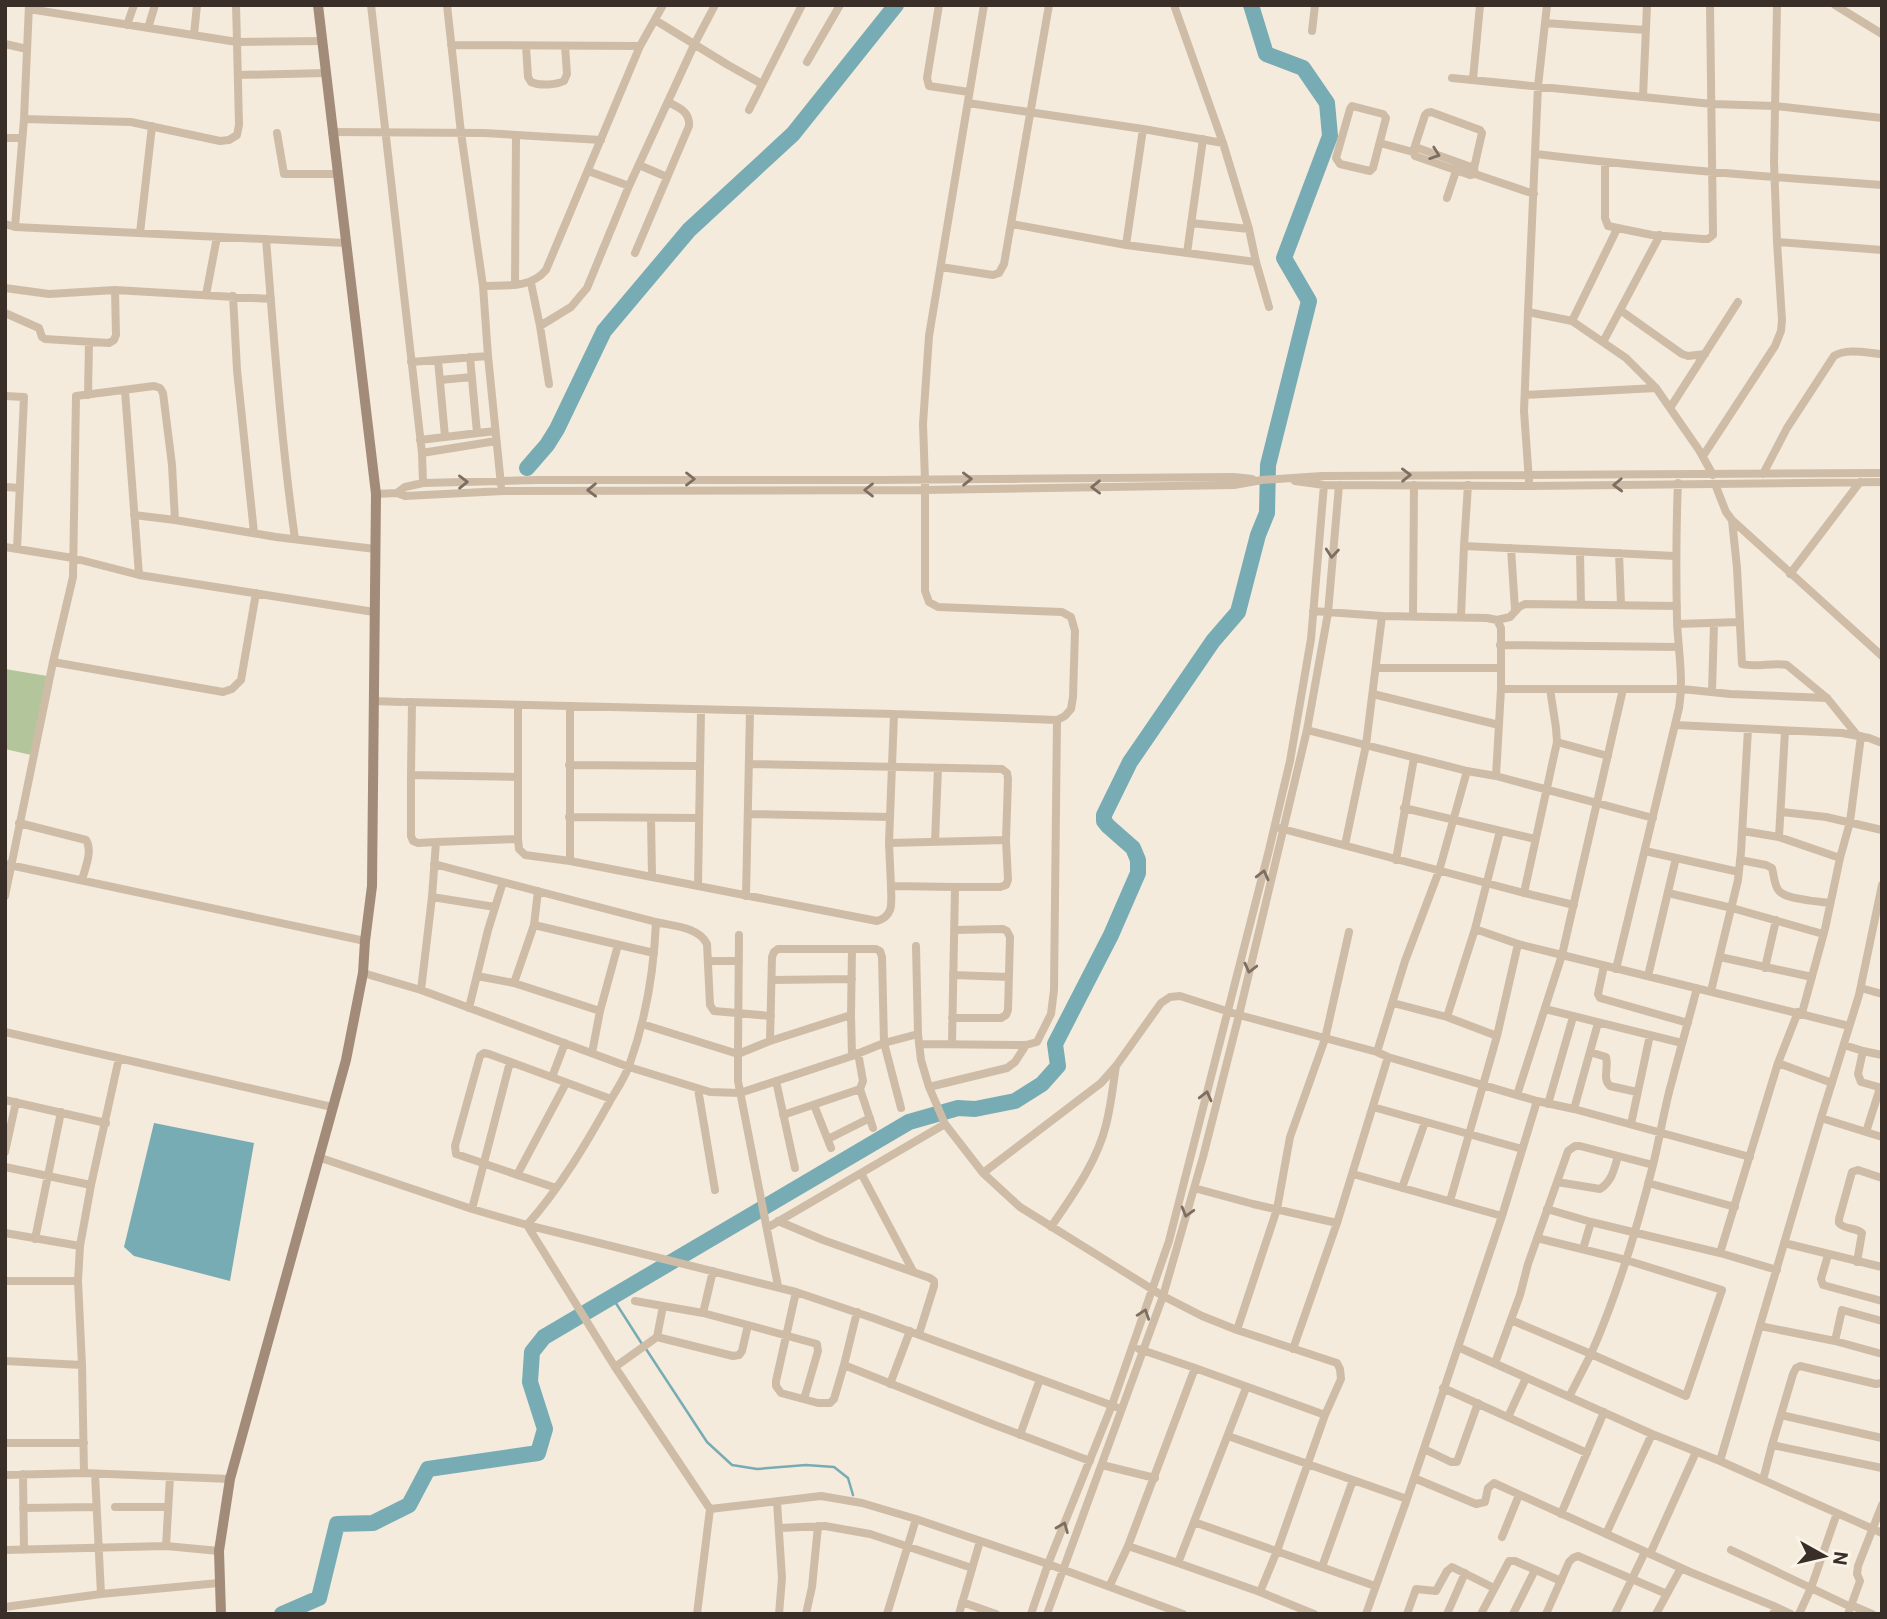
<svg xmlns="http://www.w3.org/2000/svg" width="1887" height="1619" font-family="Roboto,sans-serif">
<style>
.green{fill:#b3c59a}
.water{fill:#78acb4}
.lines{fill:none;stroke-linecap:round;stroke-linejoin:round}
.stream{stroke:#78acb4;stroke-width:2.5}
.river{stroke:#78acb4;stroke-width:16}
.street{stroke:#cebca7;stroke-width:8}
.secondary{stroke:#a28b78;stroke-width:10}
.oneway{stroke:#7c6e61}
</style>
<rect width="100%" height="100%" fill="#f4ebdc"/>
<!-- green -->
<path class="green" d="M5,669l42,7 -16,79 -26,-6z"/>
<!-- water -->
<path class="water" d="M154,1123l100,20 -24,138 -96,-25 -10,-9z"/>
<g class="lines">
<!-- stream -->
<path class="stream" d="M612,1297l30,47
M646,1349l61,93 25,23 25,4 49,-4 28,2 14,11 5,17"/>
<!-- river -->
<path class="river" d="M527,468l20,-23 10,-16 47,-98 85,-101 104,-96 103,-129
M282,1614l37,-16 18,-74 36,-1 36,-18 19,-36 110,-16 7,-24 -15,-47 2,-30 12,-15 365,-215 49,-14 17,1 40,-8 27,-17 16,-18 -3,-22 56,-109 27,-62v-13l-5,-12 -25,-22 -4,-5v-6l26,-53 83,-121 25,-29 20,-77 9,-22 1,-48 41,-164 -25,-43 46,-122 -3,-33 -24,-35 -37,-14 -15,-49"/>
<!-- street -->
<path class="street" d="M236,5l1,37 85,-1
M371,5l51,448 1,30
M447,5l14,128 22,153 5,70 13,129
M939,5l-12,73 2,8 40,6
M984,5l-55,331 -6,88 2,56v111l4,11 9,5 124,5 9,5 4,14 -2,66 -2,12 -6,7 -8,4
M1174,5l49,138 26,86 7,33 13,45
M1835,5l47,29
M655,20l73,45 34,19
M1545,23l101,7
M127,25l7,-20
M148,28l7,-23
M1312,31l3,-26
M194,35l3,-30
M5,44l22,5
M451,45l189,1
M526,46l2,31 3,5c9,4 25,3 33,-1l3,-7 -2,-28
M807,62l33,-57
M238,75l88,-2
M1452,78l191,19 69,7 63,2 107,12
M1473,79l7,-74
M1643,97l4,-92
M968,103l175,26 80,14
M1352,106l31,8 3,4 -13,50 -3,3 -30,-7 -4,-6 14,-49z
M749,110l53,-105
M24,119l107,3 89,19 9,-1 8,-5 2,-10 -2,-83 -208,-33
M332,132l152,1 117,7
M277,133l7,41h53
M5,138h17
M1380,143l33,9 12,-37 2,-2 4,-1 49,18 2,3 -8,35
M1536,154c115,14 230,23 346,31
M1605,162v56l3,8 44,9 51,4h5l5,-4 -3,-230
M639,165l28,12
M588,171l41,15
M1475,174l-1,-6 -56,-20 -5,4 2,4 55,19 5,-1 59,20
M1447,198l11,-33
M1191,223l58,6
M5,224l10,3 330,16
M1012,224l114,21 130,17
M15,227l9,-108 5,-114
M140,233l12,-107
M266,239c8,100 15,201 29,300
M1777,242l105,8
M1126,245l17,-116
M635,253l54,-127c1,-15 -10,-18 -21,-24
M1187,253l16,-114
M941,267l52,8 6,-2 5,-9 45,-259
M531,283l9,43 9,58
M515,284l1,-149
M483,286c23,-1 47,3 63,-16l94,-224 23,-41
M5,288l44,6 66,-4 156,9
M206,295l11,-58
M233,296l4,74 17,163
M1620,310l62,44 6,2 17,-2
M1528,312l44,9 54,37 30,30 43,62 14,25
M5,313l34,15 3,9 3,2 64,4 5,-3 2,-5 -1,-45
M1572,321l45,-92
M540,326l31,-19 16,-19 42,-102 65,-141 21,-40
M1603,342l57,-107
M470,357l7,76
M438,360l7,77
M411,362l77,-6
M440,380l32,-3
M125,391l14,184
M88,395l1,-53
M1525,395l131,-7
M5,396l19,1 -7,152
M1670,408l68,-106
M420,440l75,-9
M422,453l74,-12
M1703,456l72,-110 6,-15 1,-11 -5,-78 -3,-80 3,-157
M1763,474l24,-46 47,-72c13,-8 33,-3 48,-2
M1295,481l29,4 206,1 352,-4
M1529,481l-5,-70 4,-99 10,-226 9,-81
M1715,484l11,28 6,8 150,136
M5,487l15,1
M397,493l8,-6 18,-4 114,-3h343l354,-3 18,2
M376,494l21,-1 8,3 98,-5 422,-1 309,-5 28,-5 60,-4 560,-3
M134,515l41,5
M1732,520l5,48 5,96c14,4 30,-2 45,1l40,33 30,37
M1464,546l4,-61
M5,547l68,11 66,17 235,37
M1511,548l4,62
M1580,552l1,52
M1619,553l2,51
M1790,574l70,-92
M1313,611l69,5 105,2 10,2 4,8v61l-5,87 -29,-5 -28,100 -34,90 -28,91
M1413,616l1,-131
M1461,616l3,-70 211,10
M1497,620l13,-3 9,-10 6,-3 152,2
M1677,624l63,-2
M1500,645l179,2
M53,662l170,30 9,-3 9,-9 15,-87
M1376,668h124
M1501,689h181l48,5 97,4
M1712,692l2,-68
M1373,694l126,31
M373,701l28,1
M406,702l488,12 163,6 -3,270 -3,24 -14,28 -11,3 -107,-1
M518,705v134l1,10 6,6 45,6 307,60c18,-6 14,-19 14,-35l64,1 -3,157
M570,706v155
M1675,725l167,8 27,5 13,5
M1307,730l160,41
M1557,742l51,14
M749,764l253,5 5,4 1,6 -2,61 2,40 -2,5 -6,2h-45
M569,765l130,1
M411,775l1,-73
M1496,776l157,42
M1404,808l131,31
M1782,812l44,5 56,13
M748,814l142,3
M569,817l130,1
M651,818l1,59
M19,823l67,17c7,11 -1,28 -4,40
M1279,828l245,65 50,12
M1743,831l36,6 61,21
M1779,837l6,-106
M518,839l-82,3 -18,1 -5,-2 -2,-5v-61l107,2
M935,842l3,-74
M889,843l117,-3
M1345,845l21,-100 16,-129
M1645,851l94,21
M1396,860l18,-102
M1740,860l26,5 6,3c2,7 2,17 7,23 9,9 39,10 51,12
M5,864l360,77
M434,864l222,58
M698,886l3,-176
M891,886l-2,-43 5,-129
M1524,893l33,-151 -1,-14 -6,-39
M1668,893l64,15 91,26
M5,896l48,-234 20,-85 3,-181 78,-10 6,2 3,5 9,72 3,55 101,17 99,12
M746,896l4,-185
M432,897l63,10
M534,925l120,28
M1475,929l43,15 44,11 287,71
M916,946l2,88 3,26 8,27 16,37 38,49 37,34 143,89 39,20 35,14 100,33 3,6 1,10 -16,36 -48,136 -17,41 54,22
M1720,957l92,20
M708,961h31
M1604,966l-6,28 2,4 88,25
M1765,968l11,-48
M1616,969l63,-261c5,-30 -1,-58 -2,-88 -1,-46 -1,-91 1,-137
M363,973l58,17 208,77 81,25 30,1 112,-37 32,-13 34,-9
M953,975l56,2
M477,976l37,7 86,28 18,-66
M1648,976l28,-118
M772,980l80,-1
M514,983l20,-58 4,-34
M1861,988l21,6
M421,990l11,-93 4,-55
M1711,991l27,-111 3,-28 7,-123
M1393,1003l54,14 50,19
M469,1008l19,-78 15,-48
M1545,1009l137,34
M1802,1013l23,-84 15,-71 10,-36 11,-86
M851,1015l1,-66
M1447,1017l28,-88 25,-98
M952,1018h49l5,-3 2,-5 2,-73 -3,-6 -4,-2 -49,1
M642,1024l96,30 1,-119
M5,1032l327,75
M770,1041l81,-26 1,41
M1844,1045l19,6 -5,23 3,8 21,6
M1863,1051l19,4
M1590,1052l16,5c3,10 -4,22 4,29l27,6
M592,1053l8,-42
M1778,1063l54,20
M552,1077l13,-34
M776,1081l19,87
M929,1087l78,-19 8,-6 11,-17
M1880,1088l-14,44 16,5
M698,1089l17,101
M860,1089l13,39
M1517,1095l45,-140 61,-266
M5,1100l101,23
M1548,1104l25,-87
M814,1105l17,43
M1373,1107l149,42
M1574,1109l24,-86
M783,1115l77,-26 3,-8 -5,-28
M1821,1118l45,14
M1631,1124l19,-89
M828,1139l42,-21
M5,1152l11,-50
M318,1157l154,52 55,16 269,67 77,26 243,89
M5,1167l86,18
M861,1173l52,98
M983,1173l118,-90 15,-17 45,-63 9,-6 10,-1 59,19 138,37 11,5 149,44 37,8 176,48
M1353,1174l149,42
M517,1175l49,-92
M1557,1182l43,7c12,-8 14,-19 18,-33
M1648,1183l87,24
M556,1188l-100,-34 -1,-8 25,-90 4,-3 5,1 122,45
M1194,1188l59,16 84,19
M1402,1188l23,-66
M1450,1201l47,-165 21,-92
M472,1209l38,-147
M1547,1209l44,13 129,31
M778,1221l45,19 107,38 4,3v5l-15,48
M1051,1227c21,-31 46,-65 55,-102 5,-19 7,-40 10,-59
M767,1228l178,-104
M5,1233l75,13
M1537,1238l89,22 96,30 -36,106 -95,-42c27,-61 46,-125 62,-189 7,-28 11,-56 19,-84 8,-31 17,-62 25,-93
M35,1239l26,-127
M1784,1243l98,24
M1583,1249l8,-27
M1828,1255l-7,24 2,6 59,16
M1857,1262l5,-29c-7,-6 -17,-3 -23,-10v-4l13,-47 6,-2 24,8
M1777,1270l-57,-17 58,-190 20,-51
M5,1281h73
M778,1286l-40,-205v-27l32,-13 2,-84 2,-5 4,-3h98l4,2 2,6 2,86 17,65
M796,1292l-20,89v5l5,7 37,10h12l4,-4 10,-34
M635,1301l28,5
M857,1312l-13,53 143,57 103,39
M703,1313l-40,-7 -6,31 76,19 6,-1 3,-4 6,-26 -45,-12 10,-42
M1511,1320l80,34 -22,43
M748,1325l69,19 1,7 -14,48
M1760,1326l75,15 47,13
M1237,1330l40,-121 13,-72 35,-98 24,-107
M1835,1341l7,-31 40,11
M1458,1347l194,87 68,27 162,72
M1139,1349l56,19
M1293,1349l44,-126 51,-166
M5,1361l77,4
M1495,1363l25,-68 8,-31 40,-113 7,-5h5l73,19
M615,1367l42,-30
M890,1384l20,-53
M1443,1388l144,65
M1781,1415l101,23
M1508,1417l18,-39
M1020,1435l20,-56
M1228,1436l179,63
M5,1443h79
M1772,1445l21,-71 3,-6 4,-2 76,18 6,-1
M1424,1449l27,13h6l21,-59
M1720,1461l101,-343 38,-123 23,-110
M1102,1465l53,13
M84,1473l-2,-108 -4,-84 2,-35 11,-61 28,-127
M23,1474l1,76
M95,1474l6,120
M5,1475l79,-2 146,6
M1414,1478l62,26 9,-2 3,-14 6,-5 196,89 86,35
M1763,1480l9,-35 110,23
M777,1502l5,76 -3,36
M115,1507h53
M23,1508l73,-1
M710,1509l111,-13 41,7 54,16 132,45 135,50
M1561,1514l43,-102
M1194,1522l181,64
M779,1528l46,-2 45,8 102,34
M1606,1534l46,-100
M1502,1537l17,-42
M166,1546l4,-69
M1128,1546l67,-178 130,47
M5,1550l161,-4 53,5
M1731,1550l120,57
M1650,1554l46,-102
M1178,1563l82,29
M1322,1567l31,-87
M1110,1585l18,-39 50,17 68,-175
M962,1602l34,12
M1851,1605l21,9
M5,1607l96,-13 118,-11
M697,1614l13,-105 -95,-142 -88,-142c33,-37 59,-81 83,-124 7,-12 16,-25 20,-38 16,-45 24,-93 26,-141 17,4 43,5 51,22l3,61 4,6 57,5
M806,1614l6,-27 6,-61
M887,1614l29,-95
M959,1614l21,-73
M1031,1614l17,-50 64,-159 57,-164 100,-391 21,-89 21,-122 13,-154
M1047,1614l116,-318 40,-139 36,-142 68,-285 21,-117 11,-128
M1366,1614l41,-115 95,-283 35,-115
M1407,1614l9,-25 20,2 11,-20 5,-4 42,21
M1447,1614l18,-41
M1481,1614l28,-53h6l46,20
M1513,1614l22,-44
M1546,1614l23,-52 4,-4 5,-2 89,38
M1615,1614l30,-62
M1656,1614l25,-46
M1773,1614l3,-7 15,7
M1799,1614l12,-26 26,-75
M1848,1614l12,-33 -3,-7 1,-8 24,-61"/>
<!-- secondary -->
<path class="secondary" d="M221,1614l-2,-63 11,-72 116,-419 17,-87 2,-32 7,-55 4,-392 -58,-489"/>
</g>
<!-- one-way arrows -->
<defs><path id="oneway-chevron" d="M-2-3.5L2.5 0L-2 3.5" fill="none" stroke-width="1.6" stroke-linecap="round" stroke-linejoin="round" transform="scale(1.75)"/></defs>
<g class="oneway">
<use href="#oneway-chevron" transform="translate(1435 154) rotate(19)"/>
<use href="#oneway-chevron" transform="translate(1406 475) rotate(-1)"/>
<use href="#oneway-chevron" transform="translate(690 479)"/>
<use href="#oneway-chevron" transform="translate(967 479) rotate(-1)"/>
<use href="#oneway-chevron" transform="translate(463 482) rotate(-1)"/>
<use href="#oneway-chevron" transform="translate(1618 485) rotate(178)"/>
<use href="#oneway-chevron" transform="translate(1096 487) rotate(179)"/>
<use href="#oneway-chevron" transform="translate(592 490) rotate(179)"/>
<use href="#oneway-chevron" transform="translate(869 490) rotate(-180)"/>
<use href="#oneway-chevron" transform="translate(1332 553) rotate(95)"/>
<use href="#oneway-chevron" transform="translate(1263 875) rotate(-76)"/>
<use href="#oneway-chevron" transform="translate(1250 968) rotate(104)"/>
<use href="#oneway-chevron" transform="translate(1206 1096) rotate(-76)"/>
<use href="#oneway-chevron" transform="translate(1187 1212) rotate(106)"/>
<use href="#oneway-chevron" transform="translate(1144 1314) rotate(-71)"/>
<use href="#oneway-chevron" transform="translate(1063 1527) rotate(-68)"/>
</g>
<!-- border -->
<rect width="1887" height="1619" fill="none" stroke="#392f28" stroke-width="14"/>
<!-- north arrow -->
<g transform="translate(1824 1556) rotate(98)" stroke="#fbf5e9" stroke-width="5" paint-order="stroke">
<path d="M0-5L12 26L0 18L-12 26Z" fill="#392f28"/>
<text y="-10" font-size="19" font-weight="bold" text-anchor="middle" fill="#392f28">N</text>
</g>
</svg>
